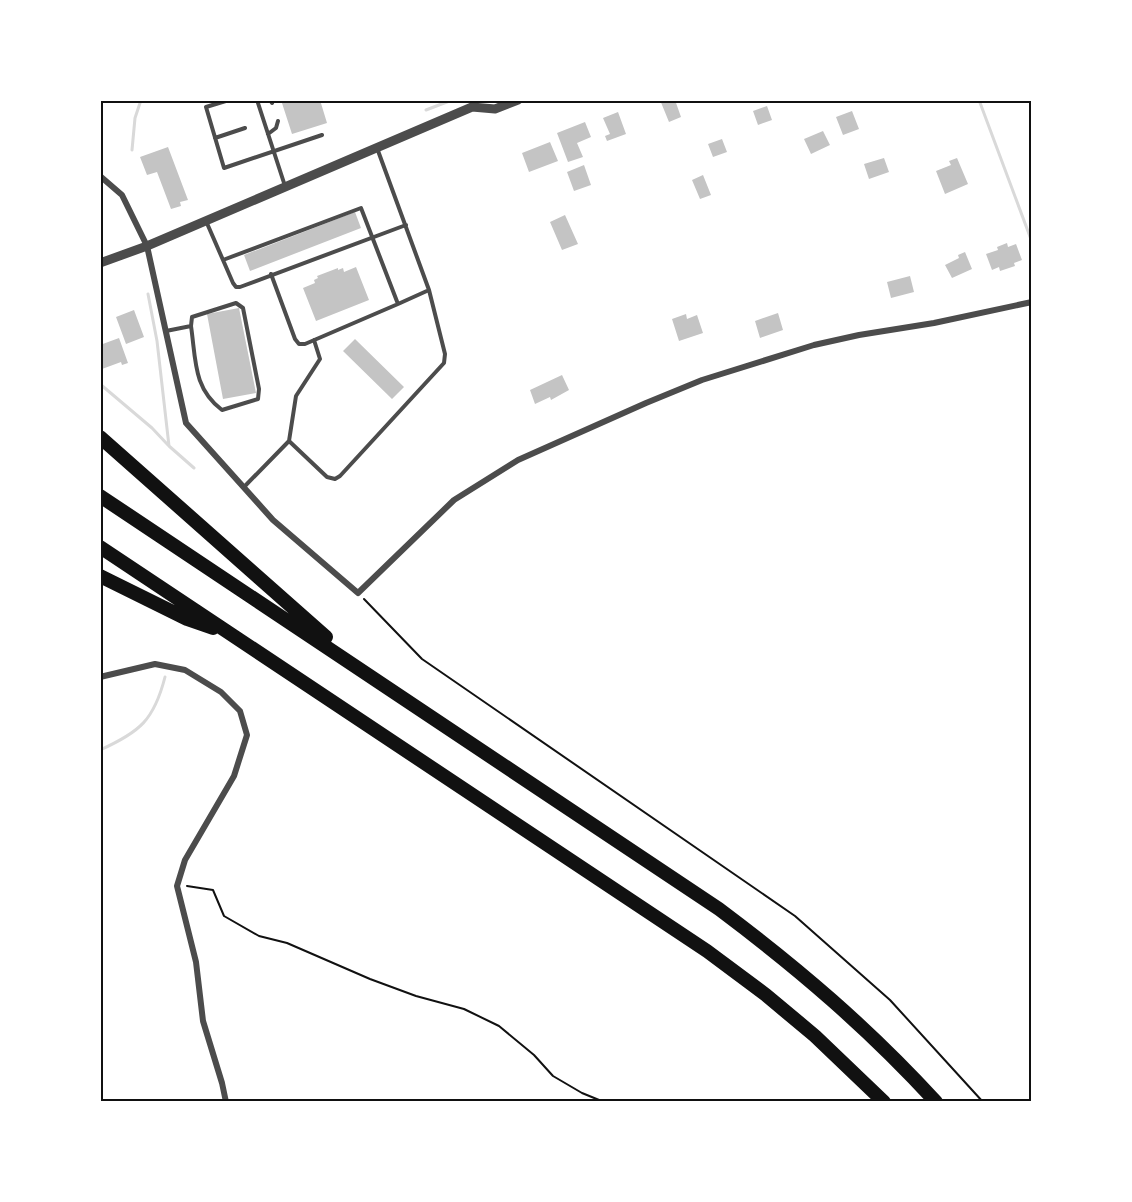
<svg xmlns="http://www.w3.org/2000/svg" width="1132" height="1202" font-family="'PT Sans Narrow',sans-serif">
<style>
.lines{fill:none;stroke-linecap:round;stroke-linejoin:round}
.stream{stroke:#d9d9d9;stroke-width:3}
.building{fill:#c4c4c4}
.path{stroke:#111;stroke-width:2}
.service{stroke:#4c4c4c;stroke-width:4}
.minor{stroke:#4c4c4c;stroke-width:6}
.tertiary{stroke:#4c4c4c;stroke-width:9}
.motorway{stroke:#111;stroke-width:14}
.neatline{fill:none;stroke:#111;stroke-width:2}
</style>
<rect width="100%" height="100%" fill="#fff"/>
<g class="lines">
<!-- stream -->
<path class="stream" d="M979,100l53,142
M426,110l26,-10
M132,150l3,-32 6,-18
M148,294l9,47 12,105 25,22
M100,384l52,44 16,17
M100,750c40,-18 54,-30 65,-73"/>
</g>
<!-- building -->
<path class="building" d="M281,100h39l7,23 -35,11z
M660,100h15l6,17 -12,5z
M767,106l5,14 -14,5 -5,-14z
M852,111l7,18 -16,6 -7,-18z
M618,112l8,22 -19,7 -2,-5 5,-2 -7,-16z
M585,122l6,15 -14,6 6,14 -15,5 -11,-29z
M823,131l7,14 -19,9 -7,-15z
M722,139l5,13 -14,5 -5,-13z
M550,142l8,19 -29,11 -7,-19z
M168,147l20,53 -8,2 1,4 -10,3 -14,-37 -10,3 -7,-18z
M884,158l5,14 -20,7 -5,-15z
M957,158l11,26 -23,10 -9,-23 15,-6 -2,-4z
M584,165l7,20 -17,6 -7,-19z
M703,175l8,20 -11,4 -8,-19z
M355,212l6,16 -111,43 -6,-16z
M565,215l13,29 -16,6 -12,-28z
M1007,243l1,4 8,-3 6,16 -8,3 1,3 -15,5 -1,-4 -7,3 -6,-16 12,-4 -1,-3z
M965,252l7,17 -20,9 -7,-13 14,-7 -1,-3z
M356,267l13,33 -53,21 -13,-33 12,-5 -1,-3 4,-2 -1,-2 21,-8v2l5,-2 1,4z
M910,276l4,16 -23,6 -4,-16z
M239,308l17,85 -33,6 -16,-85z
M134,310l10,27 -18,7 -10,-27z
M778,313l5,17 -23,8 -5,-17z
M686,314l1,5 10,-4 6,18 -24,8 -7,-22z
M119,338l9,25 -6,2 -1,-3 -19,7 -2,-24z
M355,339l49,48 -12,12 -49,-48z
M562,375l7,15 -18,10 -1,-3 -15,7 -5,-14z"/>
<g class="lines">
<!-- path -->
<path class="path" d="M364,599l58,60 373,257 95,84 93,102
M187,886l26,4 11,26 35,20 28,7 83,36 46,17 48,13 35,17 35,29 19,21 29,17 22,9"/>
<!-- service -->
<path class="service" d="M229,100l-23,7 18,61 98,-33
M257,100l28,86
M270,100l2,3
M268,134l8,-6 2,-7
M215,138l30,-10
M206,221l17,39 138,-52 37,96 31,-14 -52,-142
M223,260l10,23 3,4h4l166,-62
M271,274l24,65 4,5h6l93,-40
M236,303l7,5 16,81 -1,10 -36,11c-29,-22 -26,-50 -31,-84l1,-9z
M166,331l25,-5
M289,441l38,36 8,2 5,-3 104,-113 1,-9 -16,-64
M244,487l45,-46 7,-45 24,-37 -6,-19"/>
<!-- minor -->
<path class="minor" d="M100,176l22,19 25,51 39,177 87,97 85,73 96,-93 64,-40 128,-57 56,-23 112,-35 45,-10 75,-12 98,-21
M100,677l55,-13 30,6 36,22 19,19 7,24 -13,41 -49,84 -8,26 19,76 7,59 19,62 4,19"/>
<!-- tertiary -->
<path class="tertiary" d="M100,263l47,-17 325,-139 23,2 23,-9"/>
<!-- motorway -->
<path class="motorway" d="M100,437l226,200
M100,496l619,413c80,60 149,119 217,193
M100,547l607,404 59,44 49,41 69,66
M100,576l87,43 26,9"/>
</g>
<!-- border -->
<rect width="1132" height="1202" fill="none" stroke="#ffffff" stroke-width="204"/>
<rect x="102" y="102" width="928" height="998" class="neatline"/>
</svg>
